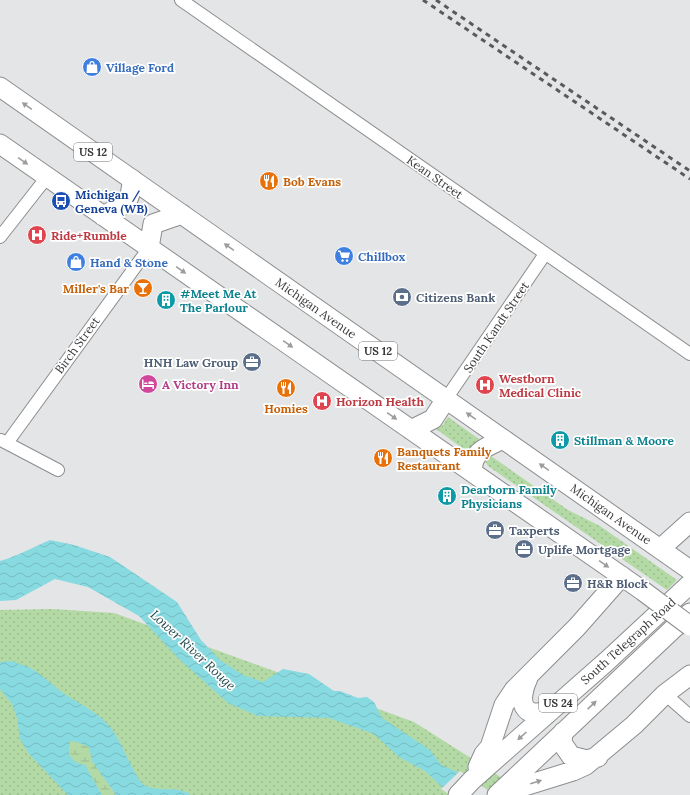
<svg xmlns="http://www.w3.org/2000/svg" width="690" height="795" font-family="Lora,serif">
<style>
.grass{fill:url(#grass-dots)}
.wetland{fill:url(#wetland-marsh)}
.water{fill:url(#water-waves)}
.pier{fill:#e4e5e6}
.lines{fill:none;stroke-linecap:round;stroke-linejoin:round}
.street-casing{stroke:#8c8d8e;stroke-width:14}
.primary-casing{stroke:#8c8d8e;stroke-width:21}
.street{stroke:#fff;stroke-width:12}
.primary{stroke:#fff;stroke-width:19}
.rail{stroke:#595a5b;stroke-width:3;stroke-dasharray:5 5;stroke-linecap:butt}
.primary-bridge-casing{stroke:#8c8d8e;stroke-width:21;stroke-linecap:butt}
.primary-bridge{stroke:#fff;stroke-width:19}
.oneway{fill:#9c9c9d}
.labels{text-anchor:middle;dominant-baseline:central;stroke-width:3.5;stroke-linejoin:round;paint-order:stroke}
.shield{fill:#fff;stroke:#757576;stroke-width:1}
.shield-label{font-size:11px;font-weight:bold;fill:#3a3a3b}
.shop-label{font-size:12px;font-weight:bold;fill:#366cbe;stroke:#fff;text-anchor:start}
.street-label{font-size:12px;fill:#3a3a3b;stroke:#fff}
.food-label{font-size:12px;font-weight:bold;fill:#c56008;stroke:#fff;text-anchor:start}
.transit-label{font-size:12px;font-weight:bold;fill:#164399;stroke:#fff;text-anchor:start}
.health-label{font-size:12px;font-weight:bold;fill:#be3a42;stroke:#fff;text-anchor:start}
.culture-label{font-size:12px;font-weight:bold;fill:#0d838f;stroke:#fff;text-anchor:start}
.service-label{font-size:12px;font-weight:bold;fill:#4e5e75;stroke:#fff;text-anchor:start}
.hotel-label{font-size:12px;font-weight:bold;fill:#b23c85;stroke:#fff;text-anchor:start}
.water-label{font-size:13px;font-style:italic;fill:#234a4d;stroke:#fff}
</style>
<defs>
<pattern id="grass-dots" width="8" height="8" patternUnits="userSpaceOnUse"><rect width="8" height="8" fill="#b3d9a5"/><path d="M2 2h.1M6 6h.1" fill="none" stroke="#9bbb8f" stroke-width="1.8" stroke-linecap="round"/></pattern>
<pattern id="wetland-marsh" width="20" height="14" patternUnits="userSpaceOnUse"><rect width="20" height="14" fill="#b3d9a5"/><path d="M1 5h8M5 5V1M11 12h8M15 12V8" fill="none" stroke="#9bbb8f"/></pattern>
<pattern id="water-waves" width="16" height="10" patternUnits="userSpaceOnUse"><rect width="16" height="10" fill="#88dae1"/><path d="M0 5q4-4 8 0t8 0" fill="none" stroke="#76bcc2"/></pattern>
</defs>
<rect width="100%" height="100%" fill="#e4e5e6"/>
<!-- grass -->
<path class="grass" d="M448,417l31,22 -10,14 -33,-24 7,-4z
M491,456l77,54 32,16 77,54 -10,10 -179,-124 -3,-5 2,-4z
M52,609l62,4 300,109 115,73h-529v-185z"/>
<!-- wetland -->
<path class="wetland" d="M70,741l7,1 12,5 3,14 24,34h-14l-17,-30c-14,-3 -18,-10 -15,-24z"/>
<!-- water -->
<path class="water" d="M50,540l24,5 36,12 67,45 24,38 19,20 23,15 20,7 20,-13 26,5 25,17h6l18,7 9,-1 7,5 8,16 48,32 11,15 16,7 34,23h-37l-12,-8 -17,-16 -26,-14 -25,-23 -45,-16 -71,-2 -30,-13 -49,-44 -40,-43 -51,-29 -33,-8 -39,21 -16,1v-40c18,-5 33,-14 50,-21z
M12,661c6,3 14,4 20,8 12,7 22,18 34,26 15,10 32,17 44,32 11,12 25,52 34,58 14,8 34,0 47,10h-75l-24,-34 -3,-14 -12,-5 -7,-1c-4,14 2,22 15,24l17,30h-34l-39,-41 -9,-15 -3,-21 -5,-14 -12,-15v-27z"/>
<!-- pier -->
<path class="pier" d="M460,771l32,22 1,2h-43l-9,-6z"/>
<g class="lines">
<defs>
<path id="street" d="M181,0l509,354
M0,237l47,-60
M446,399l99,-145
M1,440l57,30
M7,443l142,-195
M665,694l25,22"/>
<path id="primary" d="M0,87l690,483
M0,144l643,447
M103,216c21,-12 28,-10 29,-37
M149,248l4,-24 29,-10
M411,430l22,-11 13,-20
M472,472c1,-22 13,-24 31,-33
M660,549l30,-27
M528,678c-11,23 -6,44 24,31
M563,732l-1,11 9,13 16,4 11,-3
M478,767l6,-13 6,-7 14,-42 10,-15 63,-63 45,-51
M502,793l71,-22 13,-6 48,-40 31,-31 25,-19
M458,795l14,-15 135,-119 83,-77
M497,795l193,-182"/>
</defs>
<!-- street casing -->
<use href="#street" class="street-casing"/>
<!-- primary casing -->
<use href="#primary" class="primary-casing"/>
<!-- street -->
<use href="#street" class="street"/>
<!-- primary -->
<use href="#primary" class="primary"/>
<!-- rail -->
<path class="rail" d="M423,0l267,179
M436,0l254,171"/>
<defs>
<path id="primary-bridge" d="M643,591l47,35"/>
</defs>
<!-- primary-bridge casing -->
<use href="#primary-bridge" class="primary-bridge-casing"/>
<!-- primary-bridge -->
<use href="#primary-bridge" class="primary-bridge"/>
</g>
<!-- one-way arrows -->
<defs><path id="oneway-solid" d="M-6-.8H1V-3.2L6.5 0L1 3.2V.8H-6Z"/></defs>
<g class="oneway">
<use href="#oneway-solid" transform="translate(27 106) rotate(-145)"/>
<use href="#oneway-solid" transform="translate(23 161) rotate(35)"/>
<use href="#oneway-solid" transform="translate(229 247) rotate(-145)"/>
<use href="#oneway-solid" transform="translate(181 270) rotate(35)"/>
<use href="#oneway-solid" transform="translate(288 344) rotate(35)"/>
<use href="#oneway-solid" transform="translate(392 416) rotate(35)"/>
<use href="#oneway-solid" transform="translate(471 416) rotate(-145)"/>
<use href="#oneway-solid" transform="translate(544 467) rotate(-145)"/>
<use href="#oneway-solid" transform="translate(604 564) rotate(35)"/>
<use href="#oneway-solid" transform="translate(592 705) rotate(-43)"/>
<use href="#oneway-solid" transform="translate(522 736) rotate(138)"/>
<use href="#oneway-solid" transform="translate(536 782) rotate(-18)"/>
</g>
<!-- icons -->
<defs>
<symbol id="shop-disc" viewBox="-11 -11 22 22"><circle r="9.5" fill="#3f7fe0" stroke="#fff"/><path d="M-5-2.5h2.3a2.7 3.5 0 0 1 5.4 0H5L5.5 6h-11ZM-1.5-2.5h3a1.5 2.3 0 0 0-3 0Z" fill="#fff"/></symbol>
<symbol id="restaurant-disc" viewBox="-11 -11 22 22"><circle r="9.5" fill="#e8710a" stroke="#fff"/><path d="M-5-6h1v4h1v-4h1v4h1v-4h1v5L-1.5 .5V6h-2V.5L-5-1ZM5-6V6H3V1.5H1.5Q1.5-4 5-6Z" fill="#fff"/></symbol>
<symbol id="bus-disc" viewBox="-11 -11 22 22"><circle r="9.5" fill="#1a4fb4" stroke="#fff"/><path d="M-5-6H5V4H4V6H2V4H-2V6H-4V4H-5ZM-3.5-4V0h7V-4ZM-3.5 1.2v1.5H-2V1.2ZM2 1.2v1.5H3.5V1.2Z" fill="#fff"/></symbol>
<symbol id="hospital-disc" viewBox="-11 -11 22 22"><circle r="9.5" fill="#e0444e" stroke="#fff"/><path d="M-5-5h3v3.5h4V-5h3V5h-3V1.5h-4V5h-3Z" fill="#fff"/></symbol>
<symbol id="supermarket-disc" viewBox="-11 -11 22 22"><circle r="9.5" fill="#3f7fe0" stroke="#fff"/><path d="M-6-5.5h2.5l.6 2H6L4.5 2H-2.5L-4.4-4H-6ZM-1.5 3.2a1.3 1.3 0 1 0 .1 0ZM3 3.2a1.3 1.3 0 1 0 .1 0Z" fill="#fff"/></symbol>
<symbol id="bar-disc" viewBox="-11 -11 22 22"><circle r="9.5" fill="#e8710a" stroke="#fff"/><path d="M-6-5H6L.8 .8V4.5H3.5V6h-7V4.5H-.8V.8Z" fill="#fff"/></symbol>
<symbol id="bank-disc" viewBox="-11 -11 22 22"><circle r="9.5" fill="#5c6f8a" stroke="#fff"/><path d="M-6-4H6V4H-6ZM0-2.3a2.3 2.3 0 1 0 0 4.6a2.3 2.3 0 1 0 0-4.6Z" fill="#fff"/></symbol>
<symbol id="building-disc" viewBox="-11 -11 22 22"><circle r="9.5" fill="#0f9aa8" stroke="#fff"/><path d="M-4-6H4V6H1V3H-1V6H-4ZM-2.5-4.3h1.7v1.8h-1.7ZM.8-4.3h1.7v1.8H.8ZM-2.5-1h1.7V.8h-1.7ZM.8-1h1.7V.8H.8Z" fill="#fff"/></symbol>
<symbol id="office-disc" viewBox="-11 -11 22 22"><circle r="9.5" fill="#5c6f8a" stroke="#fff"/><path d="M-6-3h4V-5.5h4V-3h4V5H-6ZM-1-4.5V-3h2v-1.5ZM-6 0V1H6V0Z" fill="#fff"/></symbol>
<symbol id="hotel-disc" viewBox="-11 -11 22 22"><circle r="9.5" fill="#d1479c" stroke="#fff"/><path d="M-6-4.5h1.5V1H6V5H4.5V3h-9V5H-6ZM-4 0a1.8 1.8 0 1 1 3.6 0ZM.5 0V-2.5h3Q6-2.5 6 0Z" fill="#fff"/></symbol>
</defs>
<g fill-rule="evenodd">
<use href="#shop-disc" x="81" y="56" width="22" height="22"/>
<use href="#restaurant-disc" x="258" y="170" width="22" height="22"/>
<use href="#bus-disc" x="50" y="190" width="22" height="22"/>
<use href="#hospital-disc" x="26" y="224" width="22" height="22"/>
<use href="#supermarket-disc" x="333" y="245" width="22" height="22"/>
<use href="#shop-disc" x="65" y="251" width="22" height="22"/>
<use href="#bar-disc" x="132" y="277" width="22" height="22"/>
<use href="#bank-disc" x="391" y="286" width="22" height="22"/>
<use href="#building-disc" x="155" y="289" width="22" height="22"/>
<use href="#office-disc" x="241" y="351" width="22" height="22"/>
<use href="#hotel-disc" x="137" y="373" width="22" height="22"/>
<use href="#hospital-disc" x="474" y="374" width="22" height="22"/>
<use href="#restaurant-disc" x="275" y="377" width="22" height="22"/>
<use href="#hospital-disc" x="311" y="390" width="22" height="22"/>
<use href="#building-disc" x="549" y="429" width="22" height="22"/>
<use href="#restaurant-disc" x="372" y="447" width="22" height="22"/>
<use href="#building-disc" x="436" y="485" width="22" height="22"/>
<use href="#office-disc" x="484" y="519" width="22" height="22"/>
<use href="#office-disc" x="513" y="538" width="22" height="22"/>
<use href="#office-disc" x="562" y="572" width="22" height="22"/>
</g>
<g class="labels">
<!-- shield labels -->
<g class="shield">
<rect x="74" y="143" width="38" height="18" rx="3"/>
<rect x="359" y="342" width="38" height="18" rx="3"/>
<rect x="539" y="694" width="38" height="18" rx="3"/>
</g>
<g class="shield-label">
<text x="93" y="152">US 12</text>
<text x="378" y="351">US 12</text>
<text x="558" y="703">US 24</text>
</g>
<!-- shop labels -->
<g class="shop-label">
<text x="106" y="67">Village Ford</text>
<text x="358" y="256">Chillbox</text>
<text x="90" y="262">Hand &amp; Stone</text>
</g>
<!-- street labels -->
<g class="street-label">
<text transform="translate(435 177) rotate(35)">Kean Street</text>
<text transform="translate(316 308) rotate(35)">Michigan Avenue</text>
<text transform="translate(496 327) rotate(-56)">South Kandt Street</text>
<text transform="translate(77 345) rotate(-54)">Birch Street</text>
<text transform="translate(611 514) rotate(35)">Michigan Avenue</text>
<text transform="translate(628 641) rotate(-42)">South Telegraph Road</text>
</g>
<!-- food labels -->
<g class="food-label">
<text x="283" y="181">Bob Evans</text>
<text x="129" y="288" text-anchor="end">Miller's Bar</text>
<text x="286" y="408" text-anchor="middle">Homies</text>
<text x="397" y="451">Banquets Family<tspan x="397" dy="14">Restaurant</tspan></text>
</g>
<!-- transit labels -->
<g class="transit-label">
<text x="75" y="194">Michigan /<tspan x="75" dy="14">Geneva (WB)</tspan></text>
</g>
<!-- health labels -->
<g class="health-label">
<text x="51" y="235">Ride+Rumble</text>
<text x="499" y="378">Westborn<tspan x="499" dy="14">Medical Clinic</tspan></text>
<text x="336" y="401">Horizon Health</text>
</g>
<!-- culture labels -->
<g class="culture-label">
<text x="180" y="293">#Meet Me At<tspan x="180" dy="14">The Parlour</tspan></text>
<text x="574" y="440">Stillman &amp; Moore</text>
<text x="461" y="489">Dearborn Family<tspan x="461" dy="14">Physicians</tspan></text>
</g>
<!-- service labels -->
<g class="service-label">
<text x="416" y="297">Citizens Bank</text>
<text x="238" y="362" text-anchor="end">HNH Law Group</text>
<text x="509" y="530">Taxperts</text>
<text x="538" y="549">Uplife Mortgage</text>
<text x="587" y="583">H&amp;R Block</text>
</g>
<!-- hotel labels -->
<g class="hotel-label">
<text x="162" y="384">A Victory Inn</text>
</g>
<!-- water labels -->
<g class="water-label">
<text transform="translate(193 650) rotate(43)">Lower River Rouge</text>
</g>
</g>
</svg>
